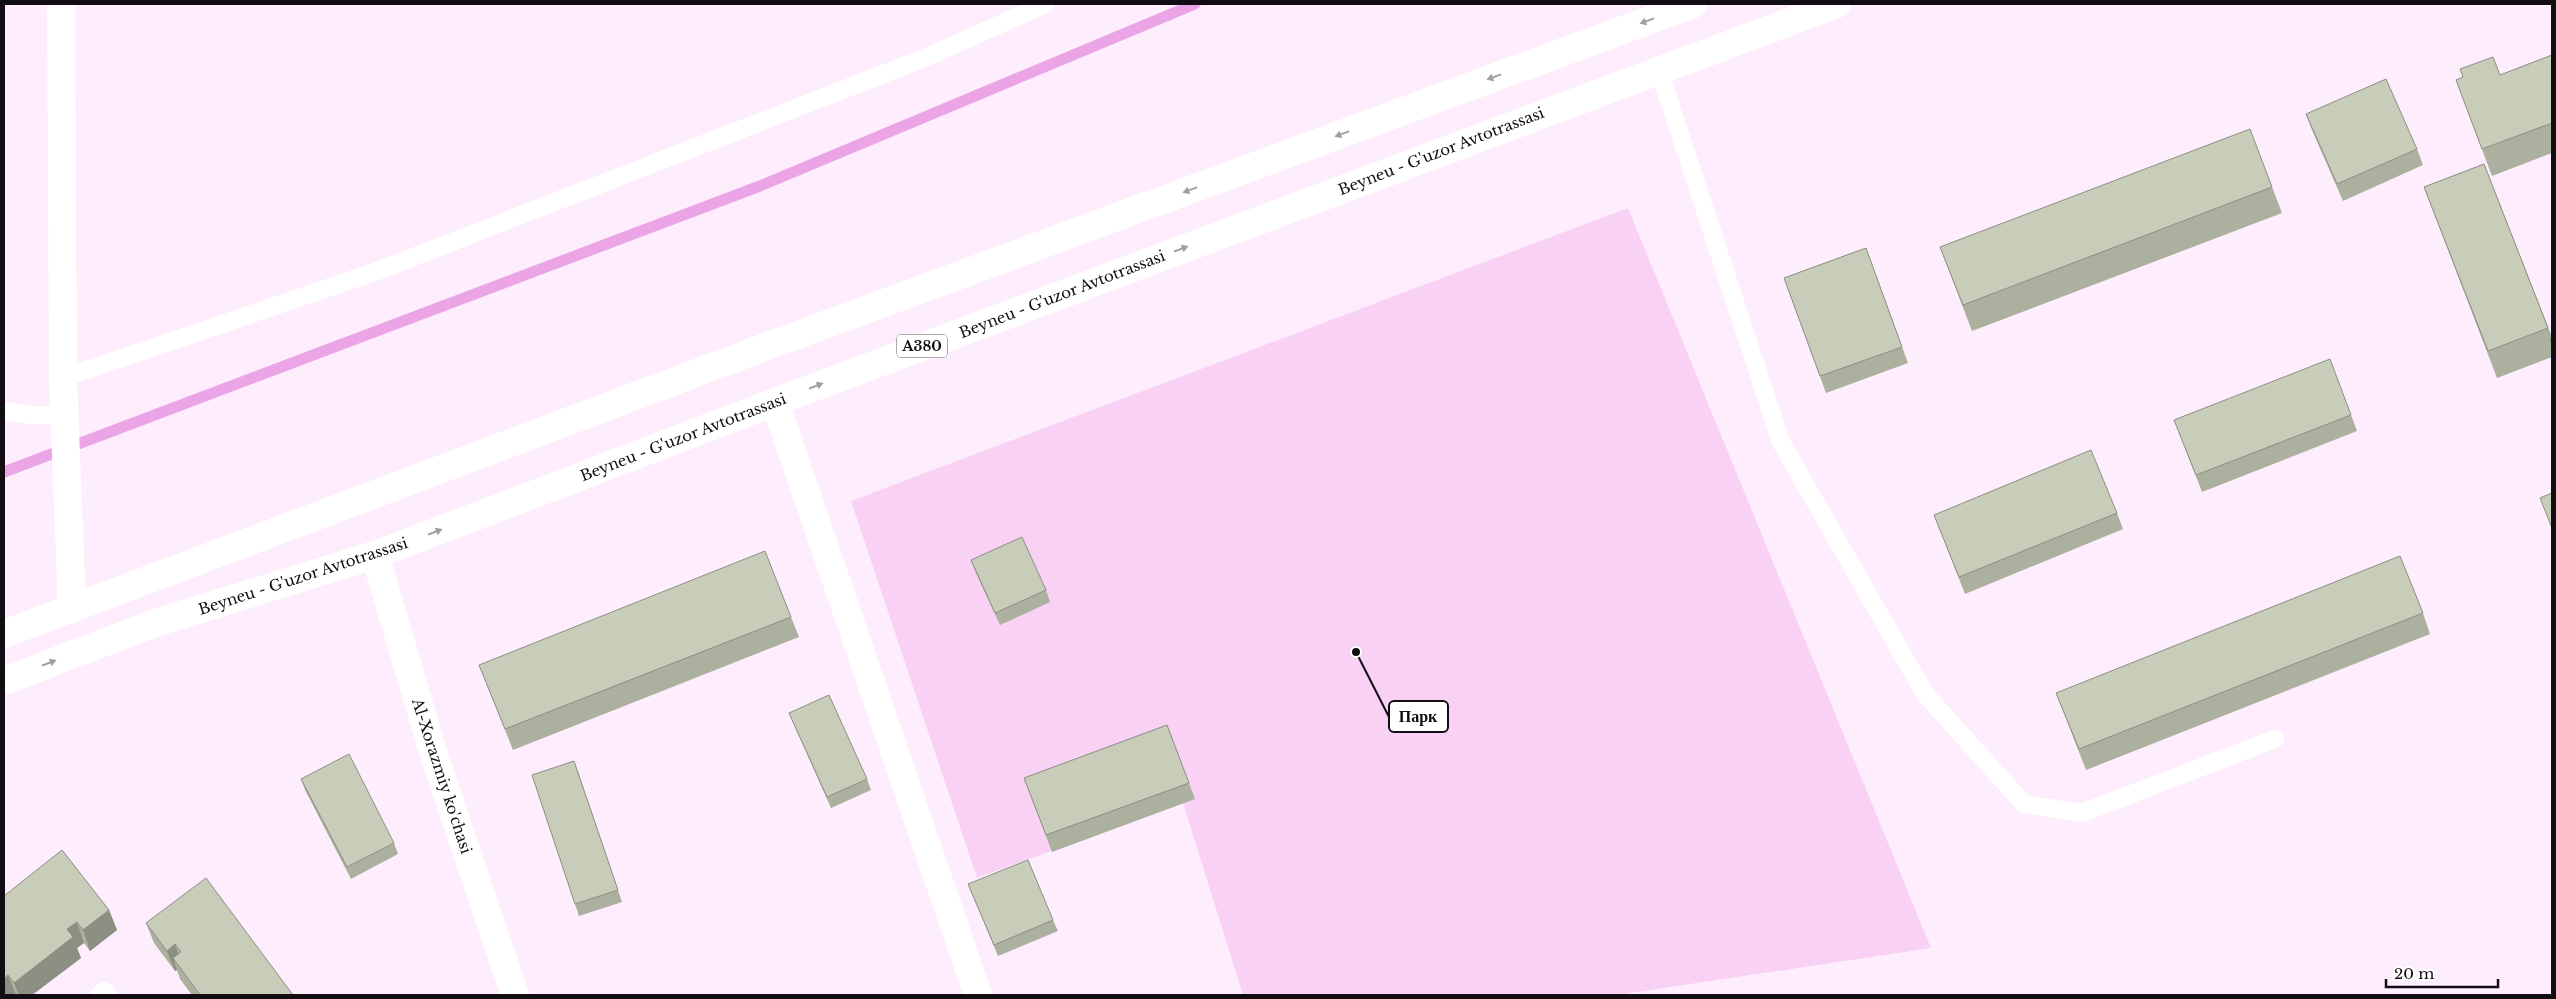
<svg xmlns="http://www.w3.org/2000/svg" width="2556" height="999" font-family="'Libre Baskerville',serif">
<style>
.green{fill:#f8d1f4}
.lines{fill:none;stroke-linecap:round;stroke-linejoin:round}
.stream{stroke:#eba4e6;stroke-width:11}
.lane{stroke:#fff;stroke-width:18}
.street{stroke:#fff;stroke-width:28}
.secondary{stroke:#fff;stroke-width:28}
.highway{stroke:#fff;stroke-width:28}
.wall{fill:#abb09f}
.shaded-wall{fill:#8b9082}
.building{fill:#c7cdb9;stroke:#8b9082}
.oneway{fill:#a09ea0}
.labels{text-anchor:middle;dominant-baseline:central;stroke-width:4.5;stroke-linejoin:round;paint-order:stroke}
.shield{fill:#fff;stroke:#595659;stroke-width:1}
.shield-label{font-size:14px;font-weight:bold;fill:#120d12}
.street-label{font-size:15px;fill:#120d12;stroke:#fff}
.leader{fill:none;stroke:#120d12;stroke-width:2}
.callout-dot{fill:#120d12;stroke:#fff;stroke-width:2}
.callout{fill:#fff;stroke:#120d12;stroke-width:2}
.callout-label{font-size:16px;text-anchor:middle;font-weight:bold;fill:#120d12}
</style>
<rect width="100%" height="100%" fill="#feedfc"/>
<!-- green -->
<path class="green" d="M1628,208l303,740 -314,47h-374l-60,-192 -206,75 -126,-377z"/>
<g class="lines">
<!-- stream -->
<path class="stream" d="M4,472l756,-286 435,-182"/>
<!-- lane -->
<path class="lane" d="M1659,70l122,372 144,252 99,110 58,9 193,-74
M63,378l312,-106 552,-215 118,-53
M4,411l28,4h32
M99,995l5,-4 4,4"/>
<!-- street -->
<path class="street" d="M775,402l203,593"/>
<!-- secondary -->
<path class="secondary" d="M61,4l2,374 9,231
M375,555l58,197 82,243"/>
<!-- highway -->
<path class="highway" d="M4,634l769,-290 920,-340
M4,681l154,-59 217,-67 400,-153 1062,-398"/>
</g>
<!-- wall -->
<path class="wall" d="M2552,55v98l-60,23 -36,-96 44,-5z
M2306,114l111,35 6,16 -80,36 -31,-71z
M2484,164l68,173v20l-55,21 -73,-191z
M2272,187l10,26 -310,118 -32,-84z
M1866,248l42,115 -82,30 -42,-115z
M2351,415l6,16 -155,61 -28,-72z
M2117,513l6,16 -158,65 -31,-79z
M971,560l75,30 4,12 -50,23 -25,-54z
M2423,613l7,21 -344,136 -30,-77z
M791,617l8,20 -286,113 -34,-85z
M789,713l78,66 4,11 -40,18 -37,-83z
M1167,725l28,74 -143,53 -28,-74z
M578,772l44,130 -43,14 -4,-12z
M301,779l93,64 4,11 -47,25 -46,-89z
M968,884l85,36 5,11 -60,25z
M4,896l105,14 8,20 -27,21 -6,-8 -7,5 4,10 -49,37h-28z
M146,923l147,72h-101l-12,-16 -3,-9 -2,1 -21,-28z"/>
<!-- shaded-wall -->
<path class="shaded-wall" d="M109,910l8,20 -27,21 -7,-21z
M77,922l7,21 -7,5 4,10 -49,37h-13l-5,-12 53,-54z
M175,944l7,21 -9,-7 4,12 -2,1 -8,-20z
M8,975l8,20h-12v-16z"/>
<!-- building -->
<path class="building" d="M2552,55v68l-70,26 -26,-69 7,-3 -3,-8 33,-12 7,18z
M2386,79l31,70 -80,35 -31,-70z
M2250,129l22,58 -309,118 -23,-58z
M2484,164l64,164 -60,23 -64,-164z
M1866,248l36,99 -82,29 -36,-98z
M2552,337v8l-2,-7z
M2330,359l21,56 -155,60 -22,-55z
M2091,450l26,63 -158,64 -25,-62z
M2552,493v35l-12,-30z
M1022,537l24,53 -51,23 -24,-53z
M765,551l26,66 -286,112 -26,-64z
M2400,556l23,57 -344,136 -23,-56z
M829,695l38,84 -40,18 -38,-84z
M1167,725l22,58 -143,52 -22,-57z
M349,754l45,89 -47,24 -46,-88z
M574,761l44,129 -43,14 -43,-129z
M62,850l47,60 -26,20 -6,-8 -10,7 6,8 -59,46 -6,-8 -4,4v-83z
M1028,860l25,60 -59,25 -26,-61z
M206,878l87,117h-93l-27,-37 8,-6 -6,-8 -8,7 -21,-28z"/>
<!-- one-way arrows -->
<defs><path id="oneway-solid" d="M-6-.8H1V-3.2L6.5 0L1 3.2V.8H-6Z" transform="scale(1.25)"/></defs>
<g class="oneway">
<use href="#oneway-solid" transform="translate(1647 21) rotate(160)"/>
<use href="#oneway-solid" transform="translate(1494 77) rotate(160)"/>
<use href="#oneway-solid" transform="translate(1342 134) rotate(160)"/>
<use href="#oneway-solid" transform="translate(1190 190) rotate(160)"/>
<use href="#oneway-solid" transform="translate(1181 249) rotate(-21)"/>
<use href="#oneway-solid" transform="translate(816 386) rotate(-21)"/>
<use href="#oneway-solid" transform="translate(435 532) rotate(-21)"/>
<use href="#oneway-solid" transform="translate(49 663) rotate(-21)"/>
</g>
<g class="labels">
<!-- shield labels -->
<rect class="shield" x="897" y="334.5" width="50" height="23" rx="4"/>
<g class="shield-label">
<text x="922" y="346">A380</text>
</g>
<!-- street labels -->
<g class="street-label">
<text transform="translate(1441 151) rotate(-21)">Beyneu - G'uzor Avtotrassasi</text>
<text transform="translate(1062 294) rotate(-21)">Beyneu - G'uzor Avtotrassasi</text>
<text transform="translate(683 437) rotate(-21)">Beyneu - G'uzor Avtotrassasi</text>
<text transform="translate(303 576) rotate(-18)">Beyneu - G'uzor Avtotrassasi</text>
<text transform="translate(442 776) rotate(72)">Al-Xorazmiy ko'chasi</text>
</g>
</g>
<!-- callouts -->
<path class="leader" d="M1356 652L1389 717"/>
<circle class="callout-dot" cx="1356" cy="652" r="5"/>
<rect class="callout" x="1389" y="701" width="59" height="31" rx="5"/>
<g class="callout-label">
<text x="1418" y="722">Парк</text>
</g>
<!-- border -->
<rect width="2556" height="999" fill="none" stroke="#120d12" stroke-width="10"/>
<!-- scale -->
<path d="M2386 979v8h112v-8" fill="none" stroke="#120d12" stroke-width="2.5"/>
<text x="2394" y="979" font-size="15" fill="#120d12" stroke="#ffffff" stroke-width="4" paint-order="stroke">20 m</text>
</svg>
